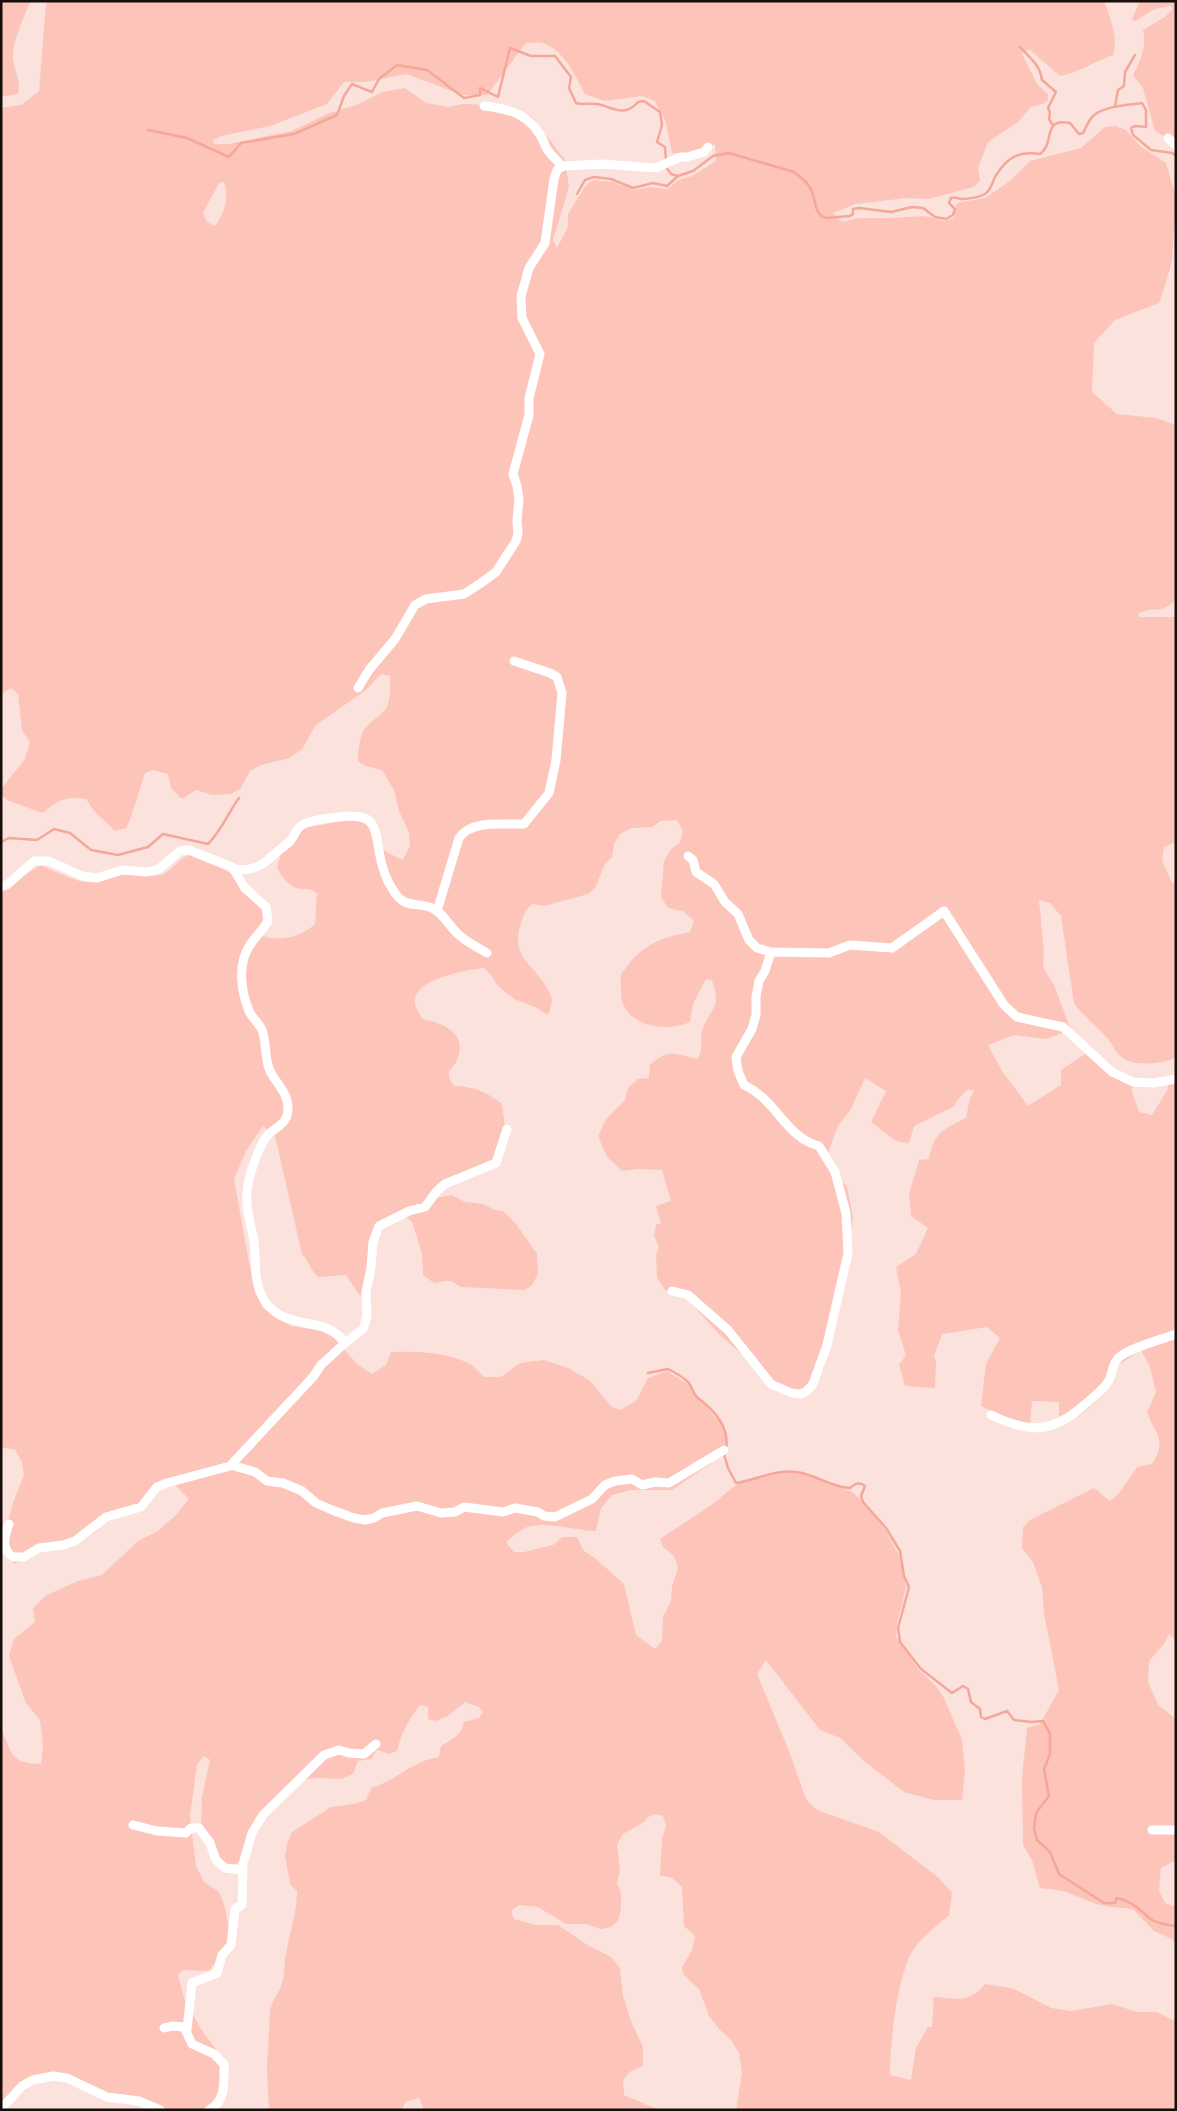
<svg xmlns="http://www.w3.org/2000/svg" width="1177" height="2111" font-family="Poppins,sans-serif">
<style>
.green{fill:#fdc4b9;fill-rule:evenodd}
.lines{fill:none;stroke-linecap:round;stroke-linejoin:round}
.stream{stroke:#f5a799;stroke-width:2.5}
.minor{stroke:#fff;stroke-width:9}
</style>
<rect width="100%" height="100%" fill="#fce2dd"/>
<!-- green -->
<path class="green" d="M1,1h30c-6,12 -20,45 -18,58 2,13 8,22 5,35l-17,3z
M48,1h1056c6,16 15,38 9,54 -18,6 -34,18 -53,21l-31,-27 -7,5 15,30 11,10v6l-3,3 -14,4 -13,15 -30,20 -10,26 2,13 -6,6 -46,12 -21,-1 -51,6 -23,9 9,9 17,-4h34l31,-2 20,5 10,-3 3,-15 28,-5 25,-17 20,-20 51,-13 24,-21 11,-1 10,4 14,16 26,17 10,34 -4,64 -8,28 -5,14 -44,17 -21,23 -2,49 25,22 39,4 20,7v174c-15,17 -23,6 -38,15l1,3h37v225l-12,5 -2,13 10,23 4,2v172c-10,7 -38,9 -50,3 -9,-4 -12,-13 -17,-20 -11,-13 -25,-23 -35,-37l-13,-87 -11,-13 -11,-3 5,51 -1,16 11,18 17,45 -25,9 -32,-4 -26,10 14,26 26,35 33,-21v-15l27,-18 28,23 17,4 -1,13 7,20 13,3 16,-26 -1,-8h9v559l-7,-6 -5,10 -15,17 -1,21 10,23 18,14v141l-15,8 -2,23 6,12 11,4v37l-4,-5 -18,-8 -21,-22 -21,-2 -16,-3 -32,-13 -24,-3 -8,-28 -9,-15 -1,-67 5,-50 13,-4 19,-34 -15,-76 -2,-27 -9,-25 -11,-14 1,-21 7,-7 64,-32 16,13 10,-9 17,-25 15,-3c16,-25 3,-29 -5,-52l9,-20 -6,-25 -9,-17 -24,16 -6,19 -13,15 -19,16 -20,6v-20l-27,-1 -2,23 -23,-5 -26,-13 5,-42 14,-26 -13,-11 -45,7 -8,22 2,6 -1,26 -30,-2 -6,-21 7,-10 -8,-24 3,-38 -5,-26 20,-13 12,-26 -17,-12 -2,-22 10,-34 10,-1c4,-26 15,-30 37,-41l4,-20 4,-7 -6,-2 -9,9 -6,9 -39,19 -5,17 -13,-2 -25,-19 15,-31 -21,-13 -14,31 -13,17 -10,26 4,21 15,13 6,32 -29,149 -9,19 -13,10 -11,2 -14,-7 -7,-4 -25,-30 -25,-22 -35,-38 -20,-7 -8,-12 -1,-23 3,-8 -5,-11 2,-11 5,-2 -5,-17 15,-5 -9,-31 -23,-1 -17,2 -15,-14 -9,-21 8,-17 19,-19 3,-12 10,-9 11,-1 1,-13c18,-17 26,-11 47,-6 8,-13 2,-15 5,-27 6,-23 21,-21 10,-52l-6,-1 -13,25 -3,18c-27,12 -70,3 -69,-32 0,-5 -1,-12 0,-16 2,-3 5,-6 7,-9 17,-22 36,-28 62,-33l4,-11 -11,-10 -15,-3 -7,-11 3,-36 7,-12 9,-6 3,-12 -6,-11 -16,1 -9,6 -21,1 -11,6 -6,10 -2,13 -7,7 -10,24 -7,6 -44,12 -11,-2c-8,5 -9,11 -12,19 -10,32 7,37 23,60 3,5 7,11 8,17 0,5 -3,11 -4,15l-13,-8 -21,-8 -17,-14 -5,-9 -8,-8c-18,2 -72,11 -69,36 1,5 5,10 7,15 23,4 47,15 34,43 -1,3 -5,6 -7,9 -1,6 2,10 5,15 19,0 33,6 48,18l3,23 -9,31 -50,24 -10,16 15,-3 14,7 18,2 12,6 8,1 13,13 21,30 1,20 -6,11 -7,5 -64,-3 -10,-6h-6l-11,2 -11,-8 -1,-22 -10,-31 -12,-10 -22,12 -15,70 -4,1 -13,-20 -28,2c-8,-7 -9,-16 -16,-23l-27,-118 -12,-10 -17,25 -12,28 15,84 6,28 8,17 28,18 31,5 12,7 24,27 14,9 14,-9 5,-13c24,-1 61,0 82,14 4,3 7,7 11,11h17l19,-14 24,-3 24,8 21,12 23,27 8,3 16,-9 12,-23 19,-7 21,13 10,15 6,4 9,12 7,6 6,17 -1,9 -12,15 -41,28h-41l-19,5 -11,13 -5,23c-20,0 -53,-11 -71,-3 -6,3 -13,9 -19,14l8,10h10l29,-7 9,-8h15l7,14 11,7 29,26 12,51 19,14 7,-8 1,-24 8,-16 1,-15 6,-18 -4,-12 -11,-9 -3,-8 50,-33 31,-25 28,-7 18,-2 27,3 38,17 9,8 23,28 16,29 6,30 -9,37 -1,13 23,33 17,16 8,12 18,42 3,29 -3,31h-28l-30,-8 -40,-31 -24,-23 -20,-8 -54,-70 -9,14 32,77 17,48 11,11 62,22 60,46 13,15 -3,22c-11,10 -25,20 -34,32 -18,25 -25,97 -25,128l21,5 5,-32 12,-21h4l2,-30c21,2 37,6 51,-13l27,4 39,20 20,3 41,-7 25,8h20l19,10v88h-440l6,-37 -3,-20 -8,-13 -11,-10 -11,-14 -10,-27 -16,-15 -1,-7 10,-17 3,-14 -11,-10 -2,-39 -10,-9 -12,-3 2,-36 4,-13 -3,-10 -7,-2 -8,3 -4,5 -21,12 -6,11 3,25 -3,14 4,8v17l-3,12 -7,6 -10,2 -15,-5h-20l-28,-17 -19,-2 -8,6 3,8 22,6h22l31,21 22,11 9,11 3,28 8,25 12,26v19l-12,5 -8,9 1,15 35,15h-235l-5,-12 -14,4 -3,8h-133l-2,-42 3,-57c2,-10 9,-18 12,-28 3,-7 2,-15 3,-23 3,-23 12,-45 12,-69l-7,-7 -5,-28 2,-12 5,-12 39,-25 23,-3 12,-4 5,-12c27,-8 41,-27 68,-31l2,-11c10,-6 21,-11 23,-24l15,-4 4,-6 -4,-5 -14,-5 -17,14 -12,5 -8,-2v-12l-8,-2c-11,14 -19,28 -23,46l-8,3 -12,-4 -6,9 -13,2 -5,13 -12,5 -21,-1 -14,1 -13,10 -18,10 -36,63 -9,5 -10,-4 -19,-37 1,-29 8,-37 -6,-4 -7,9 -7,51 6,50 8,16 15,10 5,12 4,20v20l-19,27 -26,-1 -5,5 7,26 16,28 14,19 6,17v26l-7,14 -10,5h-39l-23,-10 -22,-3 -39,-12 -39,-9 -41,28v-374c13,24 8,33 40,34l2,-19 -3,-25 -14,-17 -17,-47 5,-17 21,-17 -2,-14 14,-13 31,-14 24,-6 35,-33 22,-12 17,-15 13,-16 -14,-14 -18,5 -13,18 -40,13 -8,10 -22,15 -37,7 -23,11 -5,-5 -7,-18 11,-38 11,-28 -2,-13 -7,-12 -14,-3v-557l40,-25c16,7 38,20 55,17 12,-1 22,-8 34,-8 10,0 21,4 31,1 11,-4 17,-16 28,-20l34,14 12,7 5,14 24,21c1,11 -4,13 -2,25 18,6 39,1 53,-12l2,-31c-7,-5 -9,-3 -16,-4 -13,-2 -18,-11 -24,-21l4,-14 14,-12 8,-14c8,-2 16,-2 23,-4 15,-3 33,-10 44,5 3,3 2,7 4,11 5,9 20,16 29,20l7,-14 -1,-14 -10,-21 -5,-21 -12,-20 -16,-4 -8,-5c0,-10 1,-22 6,-31 6,-10 20,-14 24,-26 3,-9 2,-19 2,-28l-9,-2 -15,16 -50,35 -14,24 -12,9 -29,7 -11,6 -10,18 -9,5 -19,1 -16,-5 -14,9 -11,-11 -3,-14 -15,-4 -8,3 -15,47 -4,8 -11,3 -21,-20 -8,-12c-20,-3 -28,1 -43,14l-34,-12 -8,-6v-6l24,-30 5,-17 -8,-12 -4,-36 -7,-6 -10,6v-586l20,-3 18,-14 7,-87zM526,43c5,0 11,-1 16,0 22,6 33,33 43,51l20,7 37,-5 13,5 11,22 6,30 15,1 28,-10 1,17 -24,15 -13,4 -12,9 -17,-2 -16,3 -21,-8 -19,-2 -8,5 -18,29v13l-11,21 -4,-8 16,-53 -4,-27 -34,-44 -39,-11 -30,-1 -14,3 -22,-4 -21,-15 -23,4 -23,12 -32,10 -35,17 -63,13h-15l-1,-4 8,-4 49,-10 57,-22 17,-22h22l40,-8 57,21h24zM224,182c6,14 0,32 -9,44l-8,-4 -4,-9 16,-30z
M1140,1h36v142l-21,-12 -12,-43 -10,-13c7,-14 14,-28 10,-45l22,-13 7,-7 -1,-4 -16,3 -20,12 -3,-2z"/>
<g class="lines">
<!-- stream -->
<path class="stream" d="M1020,47c10,11 20,18 22,33l14,12 -8,16 2,5 -1,6 3,5
M1115,106l3,-16 6,-4 1,-14 10,-17
M148,130l39,8 42,19 12,-14 53,-9 43,-19 7,-19 8,-12 20,8 7,-13 18,-14 30,5 37,28 16,-3v-7l18,9 12,-49 21,8h24l16,21 -2,11 7,15c7,2 14,0 21,1 16,3 27,14 41,-2l6,-1 16,11 2,13 -5,17 8,5 1,14
M666,167l5,7 7,2
M577,194l8,-14 9,-3 17,2 22,9 20,-5 14,3 11,-10 15,-5 20,-15 16,-3 65,19 12,10 6,9 5,19 4,6 6,2 23,-2 3,-2v-5l6,-1 32,4 21,-5 11,1 12,9 11,2 7,-4 2,-6 -6,-6 2,-5c5,-2 6,1 11,1 7,0 18,-2 23,-5 6,-4 7,-11 10,-17 12,-20 23,-26 45,-23 16,-12 1,-36 30,-31l9,11 4,-1c3,-5 5,-12 10,-17 11,-10 34,-11 49,-13l4,7v17l-11,-1 -4,2 2,7 18,15 21,3 4,3
M1,842l8,-4 28,2 17,-11 16,4 21,17 27,5 30,-8 15,-13 45,10c13,-13 20,-31 31,-46
M648,1373l20,-4c6,3 15,8 20,13 4,4 5,12 10,16 16,12 32,29 28,51
M724,1454l4,14 8,15c21,-3 38,-14 61,-11 19,3 34,15 53,16 5,-4 9,-7 15,-2l-4,10 2,6 23,26 14,23 4,25 5,11 -11,41 2,14 21,27 31,24 11,-7 5,3 3,13 9,7 1,8 4,2 22,-8 7,9 18,2 11,-1 7,13v20l-6,15 5,27 -13,17 -2,16 3,11 13,12 9,22 45,29h11l2,-5c16,3 23,13 35,22 7,4 16,5 24,6"/>
<!-- minor -->
<path class="minor" d="M484,106c28,3 47,9 60,36 0,1 2,7 3,7 4,7 11,11 15,18
M1168,138l8,7
M358,688l11,-18 26,-31 20,-34 11,-6 38,-5 17,-11 15,-11 20,-31 2,-7 -1,-13 2,-22 -2,-13 -4,-12 16,-59v-17l11,-44 -18,-36 -1,-22 8,-28 16,-25 9,-64 3,-9 6,-4 39,-2 54,4 24,-11h7l17,-5 4,-5
M688,856l5,4 3,12 18,12 11,18 13,12 11,26 8,8 14,4 58,1 21,-8 42,3 52,-37 60,94 13,12 46,10 49,45 21,10 20,1 23,-4
M234,869c19,3 29,-4 43,-17 4,-4 10,-7 14,-12 4,-5 5,-12 11,-15 8,-5 27,-7 37,-8 33,-4 36,5 40,34 2,12 7,29 14,39 12,20 22,11 39,18 10,4 16,16 24,24 8,9 21,15 31,21
M1,887l7,-3 26,-23h15l33,15 15,2 25,-8 25,2 12,-3 21,-18 9,-1 43,17 13,21 21,19 2,14c-5,9 -13,16 -18,24 -13,19 -9,46 -1,66 3,7 10,12 13,19 5,13 2,28 8,41 6,12 18,22 18,37 0,20 -17,18 -25,34 -9,17 -18,44 -16,62 1,13 5,25 7,38 2,17 0,37 7,52 18,41 64,18 84,49l-24,22 -8,12 -83,89 -63,17 -10,4 -16,20 -35,10 -31,24 -12,4 -24,3 -15,9h-11c-13,-8 -8,-22 -4,-33
M437,911l22,-73c13,-19 45,-13 65,-14l25,-31 7,-33 6,-67 -5,-16 -7,-4 -36,-12
M672,1291l16,4 40,35 43,54 20,9 10,1 6,-3 6,-7 14,-39 21,-92 -2,-40 -11,-41 -16,-26c-34,-9 -42,-46 -75,-61l-6,-14 -2,-14 16,-28 4,-14v-18l3,-16 6,-10 6,-19
M345,1343l18,-14 4,-12 -1,-25 5,-24 2,-26 6,-16 30,-15 16,-4 12,-16 8,-7 51,-21 11,-34
M991,1415c38,18 60,19 92,-9 8,-7 19,-15 25,-24 6,-10 3,-20 14,-27 14,-9 38,-15 54,-21
M231,1465l24,7 12,9 16,2 19,8 14,12 16,7 22,8 11,2 9,-2 8,-5 35,-7 24,7 14,-1 9,-5 39,5 12,-4 23,4 6,4 11,1 37,-18 13,-14 10,-4 17,-2 10,6 13,-3 14,1 55,-33
M133,1825l24,6 29,2 5,-5h8l11,15 6,17 9,8 17,2
M1152,1830h24
M164,2028l8,-2 12,1 8,17 22,10 10,10c0,17 2,38 -15,46
M187,2030l5,-47 25,-10 5,-18 9,-10 4,-36 7,-4 1,-41 9,-31 11,-18 61,-60 15,-5 10,3 15,1 12,-10
M1,2109l21,-23 11,-6 20,-4 14,2 40,19 32,4 21,9"/>
</g>
<!-- border -->
<rect width="1177" height="2111" fill="none" stroke="#170d0b" stroke-width="5"/>
</svg>
